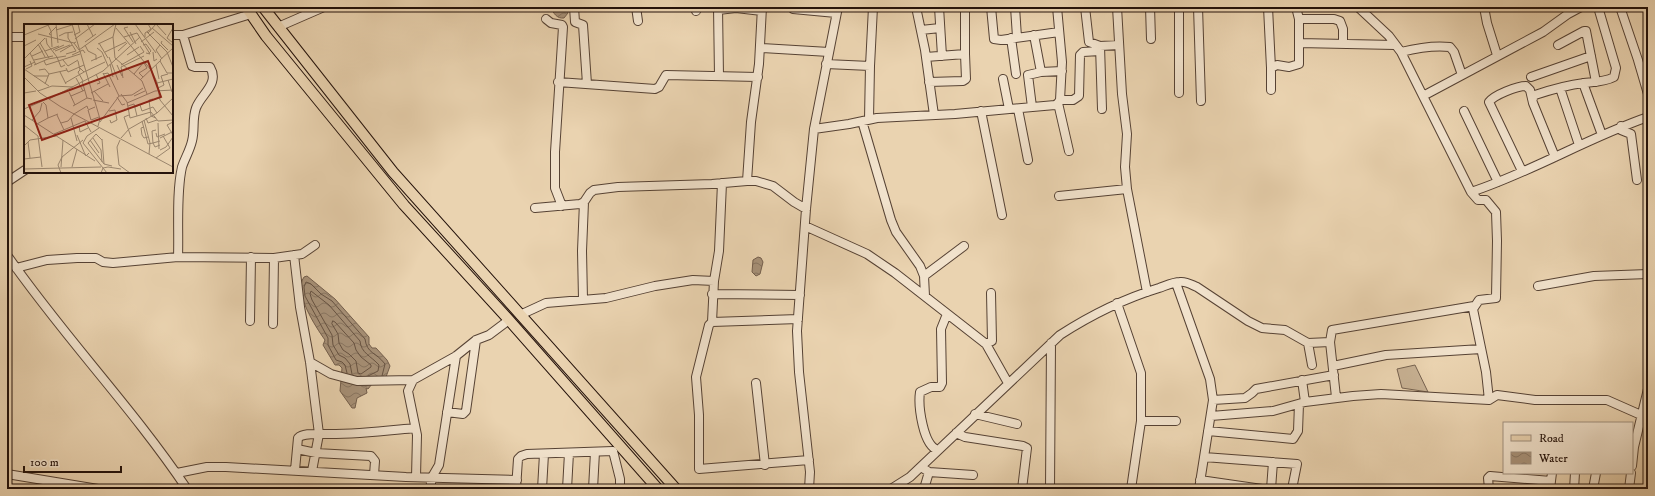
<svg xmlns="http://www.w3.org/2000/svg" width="1655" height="496" font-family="'IM FELL DW Pica',serif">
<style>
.park{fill:#c8b294;stroke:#766250}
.water{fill:url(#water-waves);stroke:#735e4c}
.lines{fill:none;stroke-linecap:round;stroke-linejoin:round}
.shore{stroke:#665242;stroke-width:1}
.minor-casing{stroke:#564234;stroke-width:10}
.major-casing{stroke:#24120b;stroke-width:12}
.minor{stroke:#f1e2cc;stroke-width:8}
.major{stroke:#ead3b0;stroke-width:10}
.inset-road{fill:none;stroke:#9b866e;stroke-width:1}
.view{fill:#8f2418;fill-opacity:0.15;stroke:#8f2418;stroke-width:2}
.inset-edge{fill:none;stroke:#24120b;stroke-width:2}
</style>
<defs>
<pattern id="water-waves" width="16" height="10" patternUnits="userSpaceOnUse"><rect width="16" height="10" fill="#a79178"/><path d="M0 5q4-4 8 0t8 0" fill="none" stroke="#887561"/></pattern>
</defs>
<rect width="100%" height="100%" fill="#ead3b0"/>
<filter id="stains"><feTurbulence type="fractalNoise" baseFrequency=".005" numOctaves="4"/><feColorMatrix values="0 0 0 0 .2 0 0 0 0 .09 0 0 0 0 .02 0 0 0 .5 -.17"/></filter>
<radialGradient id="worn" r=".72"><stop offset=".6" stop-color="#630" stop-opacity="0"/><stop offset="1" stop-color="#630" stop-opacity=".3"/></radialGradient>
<!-- park -->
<path class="park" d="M1415,365l13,27 -26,-4 -5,-19z"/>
<!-- water -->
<path class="water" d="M551,7h16l1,6 -4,5c-7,1 -11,-5 -13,-11z
M758,257l3,1 2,4 -3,12 -4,2 -4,-4 1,-12z
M307,276l28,23 34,38v7l3,4h4l11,12 3,6 -4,11 -14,7 -4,5 -2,-1 1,5 -10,5 -2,10h-3l-12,-17 2,-23 -3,-3h-4l-12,-20 2,-5c-10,-14 -32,-48 -21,-63z"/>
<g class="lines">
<!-- shore -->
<path class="shore" d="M333,321l2,1 19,21 2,7 5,7 10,8v2l-10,7 -3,-1 -2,-12 -7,-7 -6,-4 -4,-7 -1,-9 -6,-10z
M347,373l-2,-8 -3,-3 -6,-2 -8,-15v-7l-23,-42 -1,-9 2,-5 5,2 10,10 11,7 33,38c2,15 11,13 20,25l-3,12
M352,374l-2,-10 -5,-6 -6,-3 -6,-10 -1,-10 -20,-35 -2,-6 1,-3 18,14 31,36c1,12 11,15 19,24l-1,6 -10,5"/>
<defs>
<path id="minor" d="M574,7l1,15 8,3 4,59
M636,7l2,14
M695,7l1,4
M718,7l1,69
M791,7l2,2 43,4
M916,7l9,43 9,65
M939,7l3,49
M991,7l3,32 7,1 58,-8
M1015,7l2,30
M1057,7l5,55 -2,38 -2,3 11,48
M1085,7l4,35 11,4 19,-1
M1117,7l5,87 5,40 -2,33 2,22 20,103
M1150,7l1,32
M1198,7l3,94
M1268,7l3,61
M1358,7l31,29 12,16 70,140 7,8h8l10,12 1,29 -1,57 -17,2 -6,9 13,63 3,28
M1484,7l3,16 10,32
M1620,7l18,53 10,34
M718,10l18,-2 26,3
M546,19l5,4 11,2 1,2 -8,125v36l7,18
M1299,19h35l6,2 3,8v15
M278,27l46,-20
M921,30l19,-2
M172,35h11l68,-21
M183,35l9,31 3,1h15c10,17 -9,27 -14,41 -4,11 -1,22 -4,33 -2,9 -7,17 -10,26 -6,26 -3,63 -4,90l96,1 28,-4 13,-9
M1034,35l7,37 21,-1
M7,37h18
M1011,38l5,36
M1299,43l96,2
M1558,45l26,-14h2l10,51
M1100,46l2,63
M761,48l68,4
M1401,52c16,-4 33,-7 49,-5l4,5 8,23
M926,57l39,-3v-47
M826,64l44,2
M1531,77l60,-21
M1003,79l6,30
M558,82l97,7 4,-2 7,-12 92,2
M929,82l34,-1 3,-2 -1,-25
M1583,83l19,52
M1560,88l19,57
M1271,90v-22l6,-3 12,2 10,-3v-45l-3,-12
M1179,93v-86
M1423,96l120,-64 25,-18 13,-7
M1533,98l2,-3c15,-5 32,-10 49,-12 10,-1 21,-1 30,-6l2,-9 -18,-61
M1060,100h13l6,-4 1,-41 3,-3 17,-1
M1032,107l-4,-32 13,-3
M1018,109l10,51
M981,111l21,104
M1464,111l34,71
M869,119l1,-53 3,-59
M862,121l29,99 5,12 24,34 4,10 1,20
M1621,126v4l10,4 6,46
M814,129l35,-5 28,-6 78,-4 100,-9 3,-2
M1522,171l-33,-69c5,-7 28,-16 37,-16l4,4 3,13 22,54
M747,181l4,-59 8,-58 3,-57
M7,182l18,-12
M1471,192c61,-20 116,-54 177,-75
M1059,196l68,-7
M535,208l45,-4 4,-2 6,-9 4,-3 24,-3 94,-3 35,-3h9l17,5 21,16 12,7
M805,226l62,28 28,19 91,71 6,-3 -1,-48
M7,255c56,81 125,152 180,234
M294,255l6,52 10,55 9,72 -7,37
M16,268l31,-8 30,-2h19l7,4 10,1 65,-6
M924,276l40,-30
M714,281l5,-30 3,-68
M1176,283l34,96 3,21 -14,89
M1538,286l56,-10 54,-2
M712,294l88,1
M583,299l-1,-48 2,-49
M1117,303l24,70v48h35
M520,315l26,-12 60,-5 49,-12 38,-6 21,1 -2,41
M798,319l-86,3 -3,3 -13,52 3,38v54l110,-9
M250,321l1,-64
M273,324l1,-66
M1308,343l4,22
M986,344l22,39
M310,362l21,12 26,7 56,-1 43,-24 20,-16 13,-5 20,-15
M1333,366l53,-11 95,-6
M413,380l-5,11 9,44 -1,42
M1302,380l3,22
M756,383l9,82
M1336,397l-6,-55 2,-12 142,-24
M1213,400l32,-2 7,-5 4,-4 78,-14
M447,412l16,2 3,-3 10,-71
M975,414l42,10
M1211,416l62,-5 32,-9 48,-6 28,-2 108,6 8,-5 38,5h72l34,15h7
M1208,431l85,8 5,-8 1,-27
M956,433l9,4 58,9 4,2 -5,41
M297,449l19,4 55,3 4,5 -1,14
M938,450c-15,-4 -20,-44 -18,-58l11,-5h9l2,-4 -1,-54 6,-15
M1204,457l93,7 -5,25
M1632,466l2,-19 14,-58
M921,467l8,5 44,3
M295,470l3,-32c5,-5 17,-4 24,-4 31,1 62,-3 93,-6
M177,473l30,-6h19l180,10 111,3
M7,474l91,15
M1200,480l62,9
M430,489l2,-12 7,-12 17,-109
M516,489l2,-30 3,-3 6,-2 86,-3 7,28v10
M542,489l2,-35
M567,489l2,-36
M593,489l2,-37
M809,489l1,-17 -11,-100 -2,-41 9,-122 8,-80 24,-122
M891,489l19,-12 150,-142c31,-20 63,-36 99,-47 6,-2 14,-6 21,-6 6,-1 12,3 17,5l51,34 14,7 23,2 23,13 22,-1
M924,489l5,-17
M1050,489l1,-146
M1131,489l10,-68
M1166,489h2
M1271,489l2,-27
M1489,489l-1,-11 2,-2 61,5
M1550,489l2,-16
M1574,489l1,-16
M1593,489l3,-16
M1629,489l2,-16"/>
<path id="major" d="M246,7l20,29 138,169 105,115 149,169
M263,7l130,165 283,317"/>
</defs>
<!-- minor casing -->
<use href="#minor" class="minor-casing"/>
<!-- major casing -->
<use href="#major" class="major-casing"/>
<!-- minor -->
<use href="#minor" class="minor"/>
<!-- major -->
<use href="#major" class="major"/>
</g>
<!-- overview -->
<g transform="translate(24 24)">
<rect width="149" height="149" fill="#ead3b0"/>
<path class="inset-road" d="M32,0l2,19M48,0l28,95 -2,7M63,0l6,12M92,0l-3,13 2,21 27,23 5,13M111,0l21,29M24,1l3,6 1,16M104,3l-4,1 9,14M92,4l35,42 6,12 3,18 13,16M128,4l21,18M149,4l-6,10 6,5M32,6l16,-5M106,8l6,12M123,8l20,20 6,15M113,9l13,21 -4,-1M124,9l8,-9 10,11M14,10l36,9M0,11l27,-11M27,11l-2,-1 7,-7M50,11l6,-3 -2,-8M35,12l6,-3 8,-1M100,13l13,-4M121,13v-4l6,-4 -3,-5M22,14l1,6 10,13M51,15l20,-15M138,17l-1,2 7,7M52,18l-2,1 5,7 36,-26M61,18l11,-8M117,18l13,-10M16,19l9,15M75,19l9,15M14,20l7,13M74,20l15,-7M61,21l3,6 8,4v5M119,21l3,-1 5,7 -2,2M136,21l-4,5 6,9M0,22l12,-6M73,24l5,4 6,14M29,26l11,-5M21,27l14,-5M31,27l15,-6M94,27l9,-8M36,28l12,-7M81,28l21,-10M129,28l1,9 3,-2M6,29l6,12M42,30l10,-3 -8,-13v-5M48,31l11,-5 2,3M103,31l12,-8M8,32l11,-5M33,33l4,10 4,-2M85,33l9,23M0,35l21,-21M10,36l19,-4M39,36l5,6 10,-6M136,36l13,-12M20,37l2,4 34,-11M54,37l2,9 -2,2 5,9M67,37l11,-5M136,37l7,12h6M86,40l3,13M10,41l14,-6 18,-3M93,41l5,11M97,41l23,-13 -4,-6M132,41l3,14M0,43l11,-5M42,44l2,4 16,-7M56,44l4,4 21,-10M0,45l25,17M2,45l6,-3 -2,-5M15,46l6,-1 4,5M36,48l6,12M79,49l7,14M72,50l4,9 -3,1M79,50l5,-1 11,23M110,50l10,-12M10,52h14M0,53l16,16 21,14 112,60M119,53l-4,-4 8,-5 -3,-5M52,54l7,13M99,54l-2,-11 23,-11M116,56l21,-20M144,56l4,12M58,57l5,17M41,59l19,-11M133,59l16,-4M21,60l4,-10 18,-4M134,64l6,-3 -3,-9 7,-2M14,67l14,-5 21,1M70,67l9,10M45,68l6,13M0,69l12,-2M67,69l17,-9M97,70l6,8 3,16 21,-6 7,9 15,-1M47,72l14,-6M110,72l11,-5M93,73l5,8 3,-1M25,75l54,-28 37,-34M129,75l-4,1 2,16 5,2M69,76l16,3M19,78l3,3 2,13 10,-4M103,79l28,-12 18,-1M116,81l2,6 11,-4 4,6M49,82l14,-8 5,1M104,82l6,-2 3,12M71,83l-7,3 3,10 8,-3M111,83l14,-6M0,85l23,-10M85,87l6,-1 2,10 -6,3 -1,-3M50,90l13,-8 1,3M0,91l71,46M33,91l7,15M105,91l-5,2 7,20M47,94l6,23M122,94l2,5 9,-3M8,96l8,-9 2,-8M120,96l6,23 -1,11M118,97l6,23 5,-1 -1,-12 4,-1M76,98l19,-26 13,-1 11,-7M149,98l-6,3 6,10M37,99l7,-2 6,-7M134,99l1,26M13,100l11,-6M0,101l14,11 4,31M55,102l1,6 8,-4M120,103l-3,1 1,7 2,3 4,-1M75,104l-12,8 -4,7 24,30M132,109l1,4 8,-3M30,110l31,-13 6,11M53,111l7,17 2,4 3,-3M69,114l8,12 1,12M97,114l8,-9 28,-16 16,-15M136,114l12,-6M78,115l2,25M66,116l9,13M78,116l-6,-6 -8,9 16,21 8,2M96,116l-3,7 2,18 11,8M4,118l2,16M136,121l-5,2 -2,-4 7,-2M0,122l6,-6 26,-4M136,126l6,-3 7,-10M132,134l14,-10 -7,-12M0,135l17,-2M37,143l2,-27M48,143l5,-18M0,145l77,-2M37,149l-3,-8 4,-8 21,-17M77,149l2,-5 5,-1 13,2"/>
<path class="view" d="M124,37l13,36 -119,43 -13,-35z"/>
<rect width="149" height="149" class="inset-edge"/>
</g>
<!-- margin -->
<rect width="1655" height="496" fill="none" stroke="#ead3b0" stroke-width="24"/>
<rect x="8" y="8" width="1639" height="480" fill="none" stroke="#24120b" stroke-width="2"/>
<rect x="12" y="12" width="1631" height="472" fill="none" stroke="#24120b"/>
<!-- legend -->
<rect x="1503" y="422" width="130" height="52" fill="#f1e2cc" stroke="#9f8f7f"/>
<rect x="1511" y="435" width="20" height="6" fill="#ead3b0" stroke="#9f8f7f"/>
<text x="1539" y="442" font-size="12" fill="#24120b">Road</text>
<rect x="1511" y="452" width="20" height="12" fill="url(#water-waves)" stroke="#9f8f7f"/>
<text x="1539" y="462" font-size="12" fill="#24120b">Water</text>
<!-- scale -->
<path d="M24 466v6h97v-6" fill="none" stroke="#24120b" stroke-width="2"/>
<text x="30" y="466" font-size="12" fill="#24120b" stroke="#f1e2cc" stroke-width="3" paint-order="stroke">100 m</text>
<rect width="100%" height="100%" filter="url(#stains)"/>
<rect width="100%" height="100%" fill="url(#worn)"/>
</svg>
